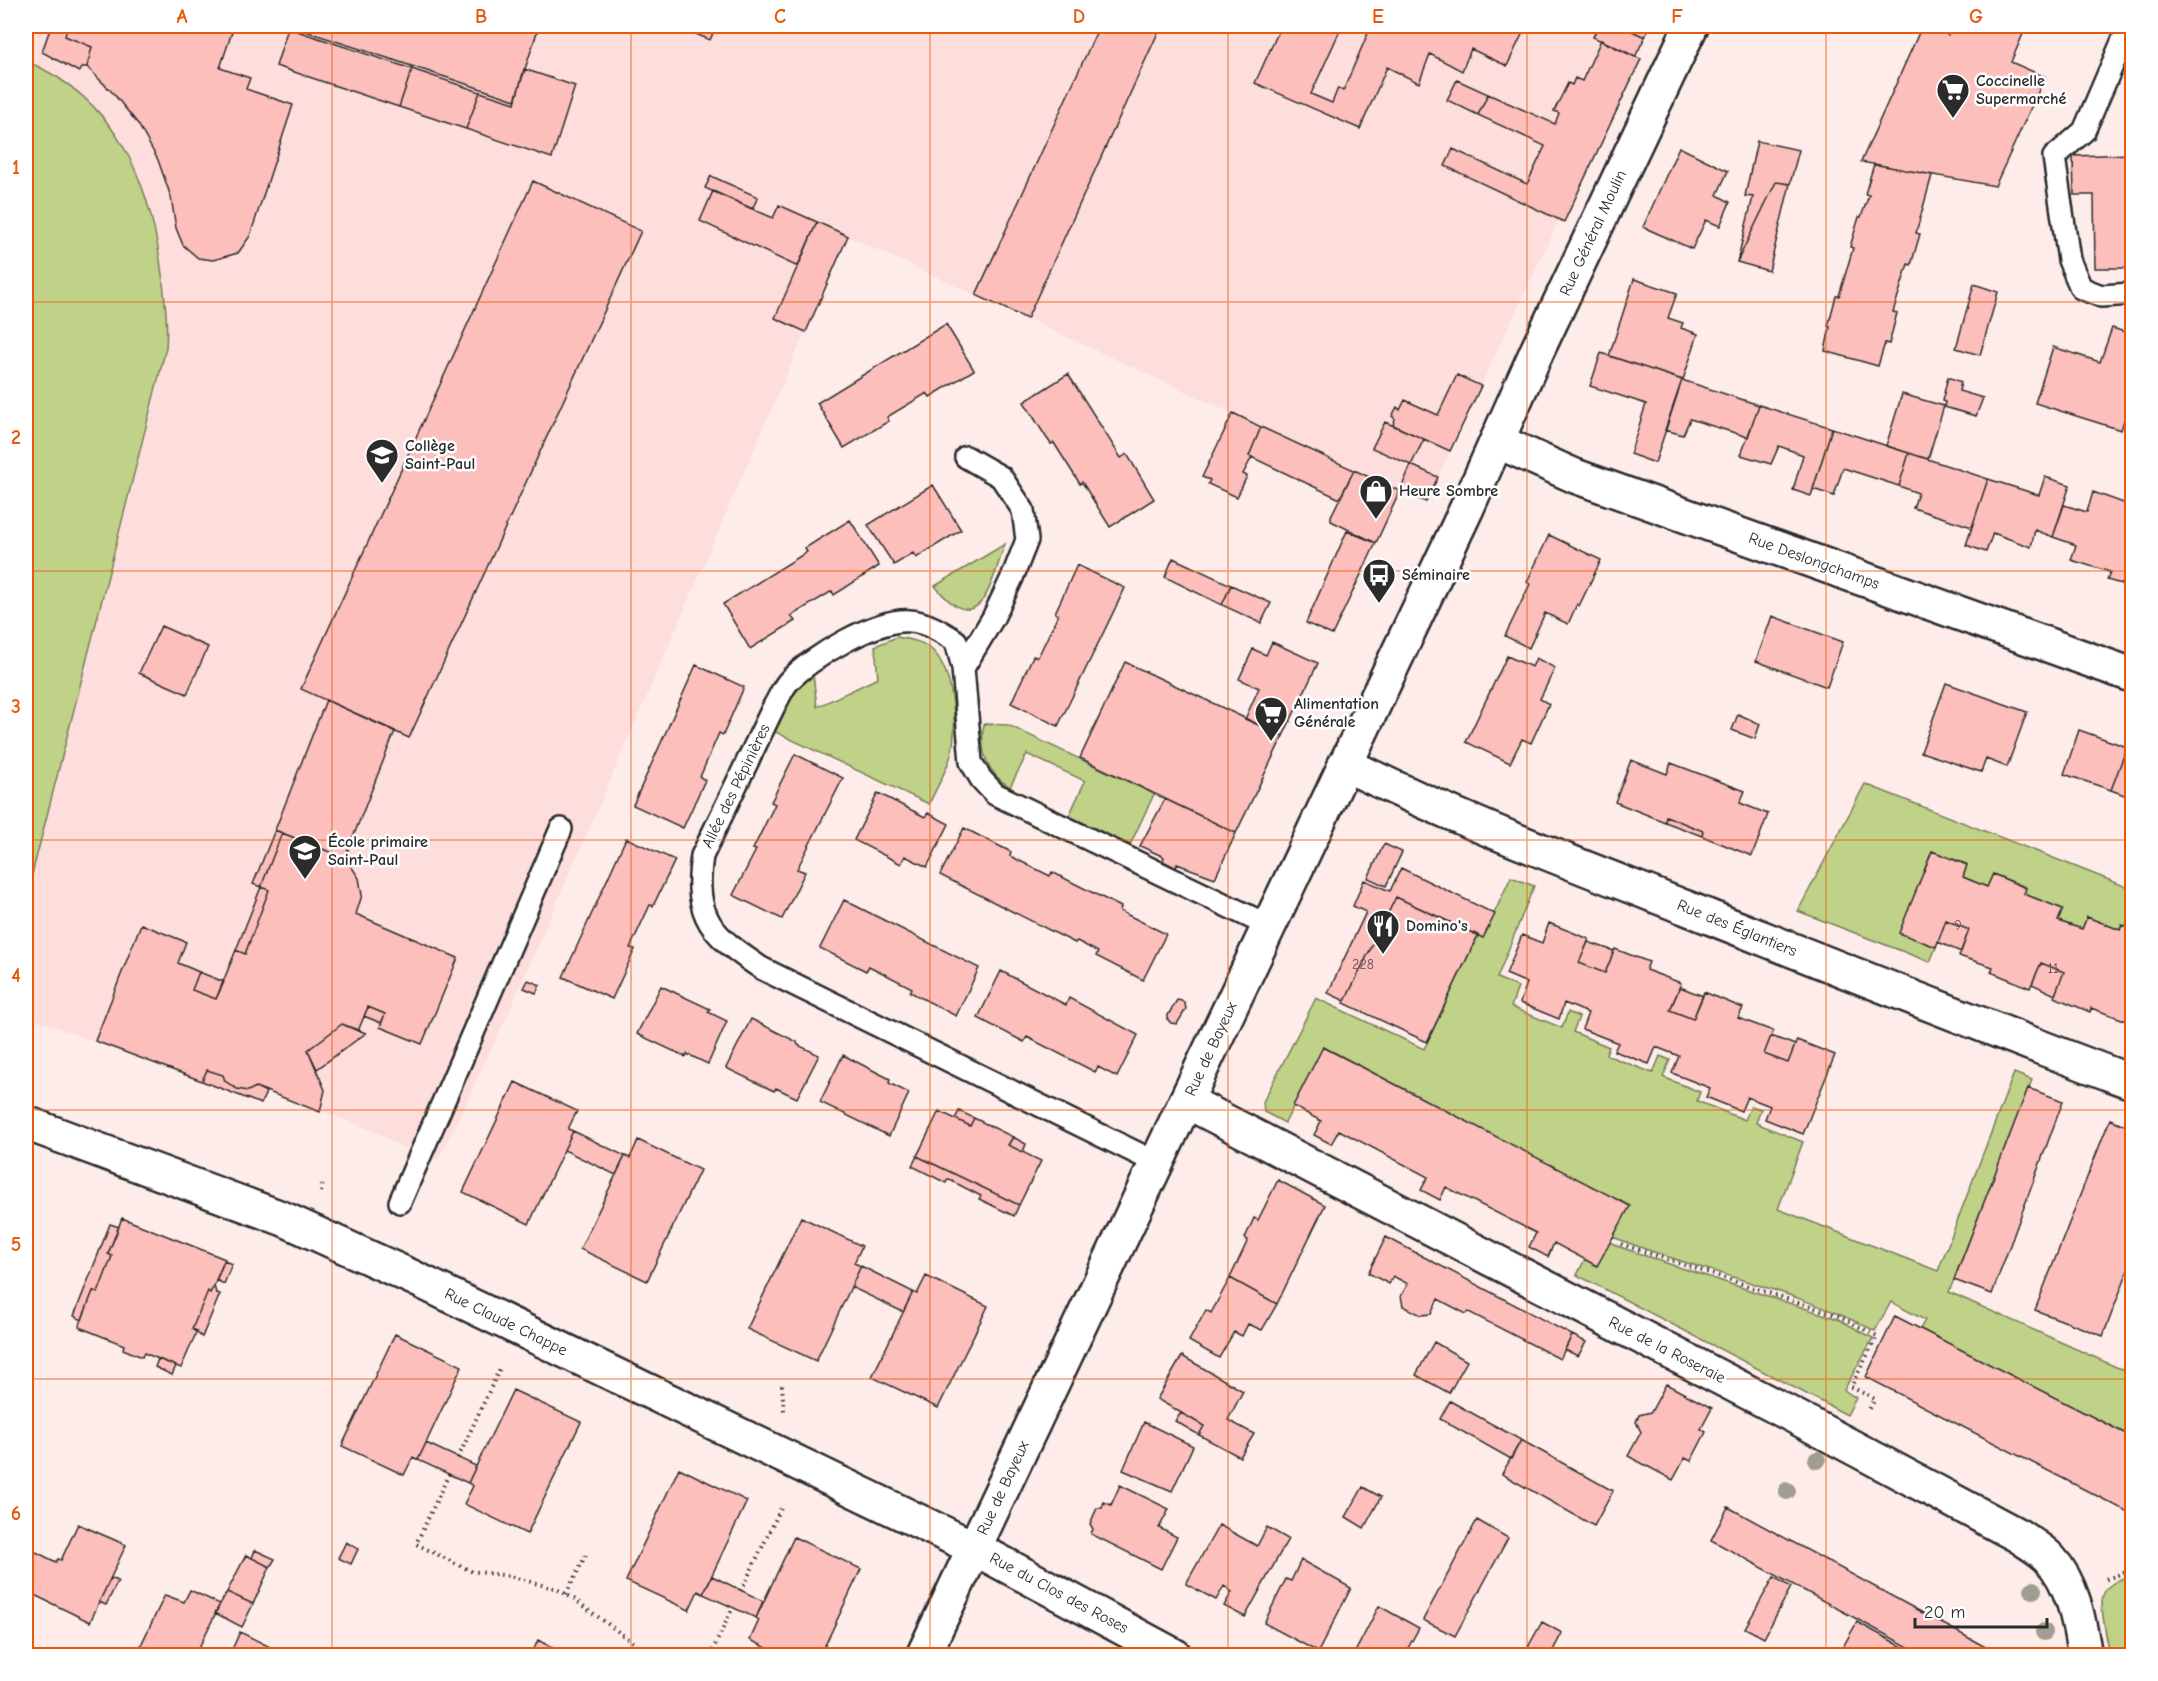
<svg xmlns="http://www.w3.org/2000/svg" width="2158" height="1681" font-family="'Comic Neue',sans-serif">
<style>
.built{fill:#fddedd}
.green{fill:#bfd287;stroke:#757e59;stroke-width:1.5}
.building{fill:#fcbfbc;stroke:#2b2b2b;stroke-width:1.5}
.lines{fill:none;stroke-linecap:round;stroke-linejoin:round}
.lane-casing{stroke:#2b2b2b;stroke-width:26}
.street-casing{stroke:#2b2b2b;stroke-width:38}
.secondary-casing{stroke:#2b2b2b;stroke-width:38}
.path{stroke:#2b2b2b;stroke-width:4;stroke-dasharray:1.5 4.5;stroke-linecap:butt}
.lane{stroke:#fff;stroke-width:21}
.street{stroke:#fff;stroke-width:33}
.secondary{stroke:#fff;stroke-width:33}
.tree{fill:#a29d91}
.grid{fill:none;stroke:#e8590c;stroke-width:1.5;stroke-opacity:0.55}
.labels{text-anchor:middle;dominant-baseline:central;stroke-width:5;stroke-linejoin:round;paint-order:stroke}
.number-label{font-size:14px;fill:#5f504f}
.poi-label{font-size:16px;font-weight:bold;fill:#2b2b2b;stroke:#fff;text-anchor:start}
.street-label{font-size:16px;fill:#2b2b2b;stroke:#fff}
.neatline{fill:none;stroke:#e8590c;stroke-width:2}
.grid-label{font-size:20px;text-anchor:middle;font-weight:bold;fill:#e8590c}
</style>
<rect width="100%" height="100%" fill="#feeceb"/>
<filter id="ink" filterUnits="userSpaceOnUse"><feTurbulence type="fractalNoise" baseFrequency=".0167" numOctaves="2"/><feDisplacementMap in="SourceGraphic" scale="12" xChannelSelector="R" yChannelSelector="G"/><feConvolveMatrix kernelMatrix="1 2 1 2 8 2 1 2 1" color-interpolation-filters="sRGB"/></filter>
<g filter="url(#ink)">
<!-- built -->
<path class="built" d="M26,26h1624l-14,30 5,3 -77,163 -5,-2 -133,282 -579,-266 -336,772 -72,151 -19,-2 -41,-23 -28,-12 -85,-30 -5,12 -235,-88z"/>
<!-- green -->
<path class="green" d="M26,61c91,38 125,122 136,214 3,25 6,48 4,73l-140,550z
M1005,544c-14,38 -24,99 -70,42z
M897,637c11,2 25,4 34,12 23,20 28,82 19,109 -5,16 -14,31 -21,46l-156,-73 15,-32 25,-25 4,33 61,-29 -3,-32z
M984,724l24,1 146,69 -24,51 -61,-29 16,-35 -58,-27 -17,33c-23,-13 -31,-37 -26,-63z
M1865,784l267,105v40l-10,-4 -2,5 -33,-13 -5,12 -24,-8 4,-12 -38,-15 2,-7 -33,-13 -6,13 -24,-10 4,-13 -35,-13 4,96 -6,15 -132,-51z
M1511,877l23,9 -37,92 21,9 -7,20 51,21 6,-16 11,5 -6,15 36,15 -3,8 47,18 7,-17 10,4 -7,17 37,15 -3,9 48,19 6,-14 10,3 -5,14 47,19 -25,67 160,62 76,-198 18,7 -83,212 183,82v63l-212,-108 5,-9 -34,-18 -16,29c-82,-43 -176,-59 -262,-94l16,-31 -305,-159 -39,76 -21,-11 -1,-10 53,-104 108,51 54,-114 5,2z
M1610,1242l10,5 52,18 166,54 35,19 -29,52 12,8 -9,17 -270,-140 8,-16z
M2132,1575v80h-22c-2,-13 -12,-51 -6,-62 4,-10 19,-15 28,-18z"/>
<!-- building -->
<path class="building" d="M51,26h17l-3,10 27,11 -5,20h-4l-4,5 -37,-20z
M68,26h166l-14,42 30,10 -4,11 47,16 -43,131 -12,17 -25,7 -15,-2 -15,-13 -7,-17 -5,-31 -13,-37 -20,-36 -25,-31 -26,-26 5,-20 -27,-11z
M290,26h249l-24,74z
M677,26h39l-6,14z
M1080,26h81l-134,293 -51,-24 120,-262z
M1281,26h61l-31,68 21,9 6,-15 5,3 28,-65h155l-19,40 -36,-17 -9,22 -32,-17 -11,29 -32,-16 -27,62 -105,-46z
M1598,26h23l24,11 -10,20 -42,-20z
M1621,26h29l-5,11z
M1922,26h6l20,9 5,-9h50l20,8 -12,28 34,15 -50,109 -134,-24z
M288,28l124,41 -13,38 -123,-41z
M1601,40l40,19 -77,163 -119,-56 8,-17 74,35 18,-38 -67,-31 10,-21 67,30 4,-11 -5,-2 14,-28 4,2 3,-7 7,3z
M412,69l68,23 -14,37 -67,-22z
M524,69l51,17 -23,72 -86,-29 14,-37 35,11z
M1457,80l31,14 -10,21 -31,-15z
M1757,141l42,9 -9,34 -14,-2 -39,80 16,-65 -8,-1z
M1679,147l49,24 -11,24 13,7 -10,24 -14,-6 -14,29 -49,-22z
M2132,154v114h-37l-1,-73h-20l-1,-39z
M1874,164l58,11 -16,58 4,1 -9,31 -3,-1 -15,48 4,1 -8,31 -4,-1 -7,23 -53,-15 5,-24 -2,-1 8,-30h3l14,-48 -3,-1 9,-30h2l8,-22 -4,-1z
M711,176l47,21 -6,12 -47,-21z
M533,181l108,50 -232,507 -108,-49z
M1776,182l14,2 -21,87 -32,-9z
M713,191l60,27 6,-13 38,17 -19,45 -98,-46z
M817,222l31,14 -42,96 -31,-14z
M1634,279l43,14 -9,25 15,5 -2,5 17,6 -15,46 -74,-24z
M1974,284l24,8 -18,63 -24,-7z
M946,324l28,46 -44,27 -3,-4 -40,24 2,4 -45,27 -27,-45z
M2112,328l20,6v60l-11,36 -86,-27 18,-56 47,15z
M1601,353l81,27 -27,83 -25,-9 16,-50 -56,-18z
M1068,374l53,84 6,-4 27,45 -44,28 -28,-45 -2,2 -26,-41 -3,1 -5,-7 -22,-35z
M1457,375l24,11 -31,65 -57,-26 2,-6 -3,-3 5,-9 3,3 5,-10 33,15z
M1948,377l13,5 -2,9 24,7 -7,18 -32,-9 1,-5 -3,-1z
M1682,380l77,25 -11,32 -58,-18 -7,16 -18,-5z
M1902,394l42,12 -16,53 -42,-13z
M1759,405l73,23 -21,68 -18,-6 10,-35 -24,-9 -8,18 -30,-9z
M1233,413l28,14 -12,29 3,1 -9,17 4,2 -10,21 -29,-13 2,-4 -8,-3z
M1385,422l39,17 -13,26 -39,-17z
M1261,427l93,43 -14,29 -91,-43z
M1832,428l77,25 -10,33 -56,-18 -9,28 -21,-7z
M1909,453l79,26 -16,48 -59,-19 5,-15 -19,-7z
M1411,465l27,12 -12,25 -26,-11z
M1354,470l46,21 -24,52 -45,-22v-5z
M2045,477l25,8 -17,52 -18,-7 -4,17 -38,-14 -7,19 -20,-7 22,-66 51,16z
M933,485l28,45 -45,28 -3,-5 -19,12 -26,-40z
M2093,492l39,14v59l-7,20 -18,-5 3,-8 -39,-12 5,-15 -23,-8 11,-32 23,7z
M850,520l29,46 -45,29 -2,-4 -41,25 4,5 -45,28 -27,-45 84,-52 -2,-4z
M1347,531l29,12 -44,92 -26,-12z
M1549,535l52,25 -22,46 -2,-2 -9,20 -23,-11 -16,35 -24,-12 25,-52 -3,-2z
M1173,558l58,27 -9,20 -57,-28z
M1077,565l48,23 -67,138 -47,-23 22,-47 5,1 20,-42 -3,-2z
M1231,585l40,18 -10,20 -39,-18z
M1772,616l71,26 -16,45 -71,-26z
M161,626l47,21 -21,47 -48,-21z
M1272,642l46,21 -35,73 -38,-17 14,-31 -20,-9 14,-30 13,6z
M1507,656l25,11 4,-9 19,10 -15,31 9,5 -18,39 -9,-4 -12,24 -44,-21z
M1125,662l158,74 -47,97 -156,-75z
M696,665l48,22 -21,48 -4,-2 -19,44 5,3 -22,48 -50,-23z
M1946,683l81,29 -20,55 -21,-8 -5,13 -60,-20z
M326,700l69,31 -51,129 -14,-8 -55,-22z
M1738,714l22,10 -5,15 -23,-9z
M2079,730l48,17 -16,43 -47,-16z
M2127,747l5,2v49l-21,-8z
M795,754l48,24 -46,91 8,3 -23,47 -49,-24 23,-45 -3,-1 22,-45 -4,-2z
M1631,760l36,14 4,-11 74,28 -5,12 28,11 -16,42 -50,-20 1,-5 -37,-15 -1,6 -50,-20z
M878,793l47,24 3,-4 21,11 -22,43 -22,-11 -4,8 -47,-24z
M1165,799l71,34 -21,45 -38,-14 -1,4 -13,-7 1,-4 -24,-11z
M1666,816l37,15 -1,5 -37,-14z
M964,828l47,24 -1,4 40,20 2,-4 69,35 -1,4 46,23 -23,46 -47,-24 2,-4 -21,-11 -2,2 -135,-68z
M275,830l7,3 -21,54 -8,-3z
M282,833l48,19 21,14 8,12 3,17 -6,19 102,44 -36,86 -42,-17 5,-13 -17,-7 -10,24 -16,-7 -34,26 17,40 -5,22 -64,-25 -8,4 -11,-2 -12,-8 -2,-6 -16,-5 -5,11 -107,-40 46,-117 45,18 -8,21 21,9 -7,18 24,9 20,-49 9,4 24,-64 -8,-3z
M626,838l49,22 -22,46 -3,-1 -20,43 5,1 -23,50 -49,-22z
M1384,844l18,8 -16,34 -18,-8z
M1932,851l35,14 -4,12 24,10 6,-13 33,14 -2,6 39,15 -5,12 24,8 5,-12 33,13 2,-5 10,4v85l-2,8 -39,-14 -1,4 -36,-15 10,-25 -23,-9 -11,25 -39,-16 2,-5 -34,-11 10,-26 -23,-10 -10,27 -37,-14z
M1401,868l94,46 -12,24 -87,-41 -51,104 -17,-8 38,-81 -13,-6 11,-26 26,11z
M261,887l8,3 -24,64 -9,-4z
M1396,897l82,38 -51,107 -83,-39z
M844,900l135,68 -23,48 -46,-24 2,-4 -43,-22 -3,5 -46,-23z
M1946,920l23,10 -8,22 -23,-10z
M1549,923l40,16 -10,24 26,10 10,-24 34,13 -3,8 35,13 -11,27 23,9 11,-27 39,16 -5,10 35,13 -9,23 24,9 9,-23 38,15 -32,79 -38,-15 5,-13 -23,-9 -6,14 -35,-14 4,-9 -38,-15 7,-17 -23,-9 -7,17 -35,-13 4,-8 -36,-14 6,-16 -24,-10 -5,16 -39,-16 7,-20 -21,-9 16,-39 20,8z
M1588,942l26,9 -9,22 -26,-10z
M2041,963l23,9 -9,23 -23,-11z
M1001,971l65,34 3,-7 69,37 -21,42 -19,-10 -3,5 -68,-35 -3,5 -46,-24z
M199,972l25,10 -8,17 -24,-9z
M528,980l12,5 -4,8 -12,-5z
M661,986l49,23 -2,3 19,9 -19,43 -21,-10 -1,3 -49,-23z
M1680,987l23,9 -10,23 -23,-9z
M1177,1000l5,1 3,3 1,5 -9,15 -6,-1 -3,-3v-5z
M368,1007l17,7 -4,9 -17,-7z
M751,1019l46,23 1,3 21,10 -22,43 -21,-10 -2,3 -48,-23z
M342,1024l24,9 -49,36 -9,-19z
M1771,1036l24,9 -7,18 -24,-9z
M1323,1047l307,159 -33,60 -43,-23 -6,14 -19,-10 7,-14 -90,-46 -6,13 -19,-10 7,-13 -89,-47 -8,14 -17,-9 7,-14 -28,-15z
M843,1055l47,24 -1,4 20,10 -20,43 -69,-34z
M207,1070l16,5 2,6 12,8 11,2 8,-4 10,5 -5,12 -59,-23z
M515,1082l62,29 -9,18 5,2 -44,93 -66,-32z
M2028,1088l35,13 -71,193 -38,-14z
M939,1111l31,15 4,-8 39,19 -5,8 33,16 -22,44 -102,-49z
M959,1111l15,7 -4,8 -15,-7z
M2110,1119l22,9v132l-29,76 -68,-26z
M573,1131l52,25 -9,19 -52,-25z
M1013,1137l13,7 -3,8 -15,-7z
M638,1140l62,30 -53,111 -67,-32 45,-93 5,2z
M917,1156l102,49 -5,11 -35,-17 2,-3 -33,-17 -2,4 -34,-17z
M1278,1180l47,25 -48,99 -47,-26 18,-38 -3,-2 9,-20 4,2z
M801,1217l61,29 -8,17 7,3 -45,95 -69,-32z
M122,1218l103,41 -11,27 -4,7 -2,-2 -16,38 5,2 -16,37 -37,-15 -2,4 -19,-8 1,-4 -45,-18 14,-36 5,2 14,-37 -4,-2z
M110,1224l9,3 -11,27 4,2 -14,37 -5,-2 -11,29 -8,-4z
M1386,1237l186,98 -12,24 -91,-47 -3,2 -28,-15 -7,15 -10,1 -18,-9 -2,-10 7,-12 -15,-8 -4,8 -21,-11z
M224,1261l8,3 -8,20 -8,-4z
M861,1266l52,26 -10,20 -52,-25z
M926,1276l62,30 -50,102 -66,-31 41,-85 4,2z
M1230,1278l47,26 -15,26 -14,-6 -6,12 -8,-4 -15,26 -30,-17 17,-31 5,3z
M214,1286l2,7 4,1 -18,43 -10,-8 16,-38 2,2z
M1895,1316l237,121v77l-266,-137z
M395,1334l67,32 -44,94 -5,-3 -9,18 -62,-29z
M1572,1335l14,7 -8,14 -13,-6z
M1434,1342l33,19 -18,32 -33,-18z
M1182,1356l61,35 -15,29 26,14 -14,23 -41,-22 5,-9 -47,-27z
M158,1359l18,7 -4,9 -17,-8z
M1666,1384l46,24 -11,21 5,3 -15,29 -6,-3 -12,22 -45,-24 13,-24 -5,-10 3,-7 12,-3z
M513,1390l68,32 -54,112 -63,-30 9,-18 -5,-3z
M1450,1401l71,39 -10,19 -71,-40z
M1181,1413l23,13 -5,9 -24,-14z
M1144,1422l49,24 -21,45 -49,-21z
M1521,1440l92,51 -19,35 -92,-52z
M426,1443l50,23 -8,17 -50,-23z
M679,1468l68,33 -44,93 -5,-3 -9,19 -63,-29z
M1120,1485l49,24 -10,19 18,9 -16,32 -70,-35 2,-5 -3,-5 7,-16h5l2,-6 7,3z
M1363,1487l18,10 -17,31 -18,-11z
M1728,1507l274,149h-77l-214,-116z
M1477,1520l31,18 -53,98 -32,-16z
M78,1524l48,21 -36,77 -64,-31v-44l30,15 2,-3 3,1z
M1219,1525l38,21 10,-19 21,12 -43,78 -21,-11 8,-14 -8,-6 -8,14 -30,-16z
M794,1537l67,32 -41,87h-36l-34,-16 9,-20 -3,-2z
M346,1542l12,7 -7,15 -13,-6z
M255,1550l20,9 -5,8 -18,-9z
M246,1555l24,12 -17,37 -26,-12z
M1301,1560l50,28 -33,64 -54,-29 22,-44 5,2z
M712,1576l51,25 -7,17 -53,-24z
M1774,1577l17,10 -27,51 -19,-10z
M111,1578l7,3 -12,24 -7,-3z
M190,1590l30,14 -25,52h-33l-21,-11 24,-50 19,7z
M227,1592l26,12 -11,23 -27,-14z
M1379,1606l40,22 -11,20 -4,8h-51z
M1542,1622l20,11 -12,23h-27z
M1857,1622l62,34 -80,-2z
M240,1632l48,24h-59z
M538,1640l15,8 -3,8h-19z"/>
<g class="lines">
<defs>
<path id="lane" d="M2129,26l-45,105 -30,26 15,103 12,28 20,8 31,-2
M963,668l30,-50 19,-40 15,-38 -4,-30 -22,-33 -35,-20
M1157,1163l-396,-195c-49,-33 -68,-50 -59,-112l72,-150c5,-8 8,-17 14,-24 21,-24 89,-64 122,-61 16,1 32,11 46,20l7,27 8,94 10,17 14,15 274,132
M400,1202l161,-373"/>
<path id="street" d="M1497,441l78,35 557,199
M1345,764c110,55 225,98 339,143 149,59 298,119 448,175
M1186,1101l608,315 225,120c10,7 23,14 31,23 24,26 29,63 35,97
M26,1123l258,96 130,59 560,270 201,108"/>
<path id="secondary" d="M923,1656l543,-1146 71,-159 154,-325"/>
</defs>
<!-- lane casing -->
<use href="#lane" class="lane-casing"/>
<!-- street casing -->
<use href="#street" class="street-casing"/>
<!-- secondary casing -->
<use href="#secondary" class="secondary-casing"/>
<!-- path -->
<path class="path" d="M321,1192l2,-10
M1621,1244l218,72 38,20 -26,51 24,12 -7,13
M782,1385l2,26
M458,1458l42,-90
M449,1474l-33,70 55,27 38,5 48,13 17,10 77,57
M2106,1579l26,-9
M741,1591l41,-85
M566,1594l20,-39
M710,1656l23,-49"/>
<!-- lane -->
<use href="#lane" class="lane"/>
<!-- street -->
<use href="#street" class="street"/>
<!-- secondary -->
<use href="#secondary" class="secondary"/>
</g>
<!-- trees -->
<g class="tree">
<circle cx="1817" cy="1460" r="9"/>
<circle cx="1787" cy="1491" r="9"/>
<circle cx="2033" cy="1590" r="9"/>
<circle cx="2044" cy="1632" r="9"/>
</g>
</g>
<!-- grid -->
<path class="grid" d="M332,26v1630M631,26v1630M930,26v1630M1228,26v1630M1527,26v1630M1826,26v1630M26,302h2106M26,571h2106M26,840h2106M26,1110h2106M26,1379h2106"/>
<!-- icons -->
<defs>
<symbol id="supermarket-pin" viewBox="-11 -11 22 30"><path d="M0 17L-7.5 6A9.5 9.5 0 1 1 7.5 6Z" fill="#2b2b2b" stroke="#fff"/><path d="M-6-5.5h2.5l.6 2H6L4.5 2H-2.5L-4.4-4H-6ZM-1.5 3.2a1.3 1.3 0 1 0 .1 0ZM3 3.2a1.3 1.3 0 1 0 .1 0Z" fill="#fff"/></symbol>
<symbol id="school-pin" viewBox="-11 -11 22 30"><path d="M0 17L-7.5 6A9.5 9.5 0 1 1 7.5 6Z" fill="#2b2b2b" stroke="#fff"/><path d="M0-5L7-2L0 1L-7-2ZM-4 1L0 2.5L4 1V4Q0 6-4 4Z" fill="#fff"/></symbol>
<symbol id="shop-pin" viewBox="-11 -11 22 30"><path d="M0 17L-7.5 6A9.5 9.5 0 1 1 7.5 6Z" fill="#2b2b2b" stroke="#fff"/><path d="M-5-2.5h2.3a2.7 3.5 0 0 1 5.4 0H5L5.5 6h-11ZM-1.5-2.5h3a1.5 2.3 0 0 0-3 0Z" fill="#fff"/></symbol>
<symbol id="bus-pin" viewBox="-11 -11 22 30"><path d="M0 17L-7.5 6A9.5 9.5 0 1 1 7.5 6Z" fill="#2b2b2b" stroke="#fff"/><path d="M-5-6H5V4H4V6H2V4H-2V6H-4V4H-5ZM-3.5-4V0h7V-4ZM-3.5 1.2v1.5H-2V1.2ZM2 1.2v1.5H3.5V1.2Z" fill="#fff"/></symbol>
<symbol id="restaurant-pin" viewBox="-11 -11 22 30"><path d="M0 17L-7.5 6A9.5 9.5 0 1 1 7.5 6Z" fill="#2b2b2b" stroke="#fff"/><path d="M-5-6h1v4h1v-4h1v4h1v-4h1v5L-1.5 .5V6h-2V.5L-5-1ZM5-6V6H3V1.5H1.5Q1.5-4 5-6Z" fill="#fff"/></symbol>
</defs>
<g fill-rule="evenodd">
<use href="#supermarket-pin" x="1934" y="71" width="38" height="52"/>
<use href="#school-pin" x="363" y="436" width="38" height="52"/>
<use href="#shop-pin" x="1357" y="472" width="38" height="52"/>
<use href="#bus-pin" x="1360" y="556" width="38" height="52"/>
<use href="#supermarket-pin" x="1252" y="694" width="38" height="52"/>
<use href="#school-pin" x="286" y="832" width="38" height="52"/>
<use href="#restaurant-pin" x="1364" y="907" width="38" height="52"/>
</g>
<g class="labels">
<!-- number labels -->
<g class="number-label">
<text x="1958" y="925">9</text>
<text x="1363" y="964">228</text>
<text x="2053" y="968">11</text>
</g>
<!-- poi labels -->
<g class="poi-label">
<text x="1976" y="81">Coccinelle<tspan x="1976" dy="18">Supermarché</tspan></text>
<text x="405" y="446">Collège<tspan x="405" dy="18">Saint-Paul</tspan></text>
<text x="1399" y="491">Heure Sombre</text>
<text x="1402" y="575">Séminaire</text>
<text x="1294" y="704">Alimentation<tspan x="1294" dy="18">Générale</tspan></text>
<text x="328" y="842">École primaire<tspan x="328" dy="18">Saint-Paul</tspan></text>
<text x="1406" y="926">Domino's</text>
</g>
<!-- street labels -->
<g class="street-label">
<text transform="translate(1593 233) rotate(-65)">Rue Général Moulin</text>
<text transform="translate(1814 561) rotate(20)">Rue Deslongchamps</text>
<text transform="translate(736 786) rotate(-64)">Allée des Pépinières</text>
<text transform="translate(1737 928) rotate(22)">Rue des Églantiers</text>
<text transform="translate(1211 1049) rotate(-65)">Rue de Bayeux</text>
<text transform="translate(506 1322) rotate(26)">Rue Claude Chappe</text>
<text transform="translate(1667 1350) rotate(27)">Rue de la Roseraie</text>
<text transform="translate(1003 1488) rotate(-65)">Rue de Bayeux</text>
<text transform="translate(1059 1593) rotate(28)">Rue du Clos des Roses</text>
</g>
</g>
<!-- margin -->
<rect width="2158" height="1681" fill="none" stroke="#fff" stroke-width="66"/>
<!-- scale -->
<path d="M1915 1618v9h132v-9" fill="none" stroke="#2b2b2b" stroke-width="3"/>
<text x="1924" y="1618" font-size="18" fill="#2b2b2b" stroke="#ffffff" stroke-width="4.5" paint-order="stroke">20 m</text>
<rect x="33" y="33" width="2092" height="1615" class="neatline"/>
<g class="grid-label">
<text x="182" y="23">A</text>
<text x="481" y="23">B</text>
<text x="780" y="23">C</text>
<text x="1079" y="23">D</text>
<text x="1378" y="23">E</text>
<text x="1677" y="23">F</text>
<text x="1976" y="23">G</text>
<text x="16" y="174">1</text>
<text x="16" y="444">2</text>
<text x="16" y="713">3</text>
<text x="16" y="982">4</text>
<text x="16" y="1251">5</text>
<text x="16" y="1520">6</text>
</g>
</svg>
